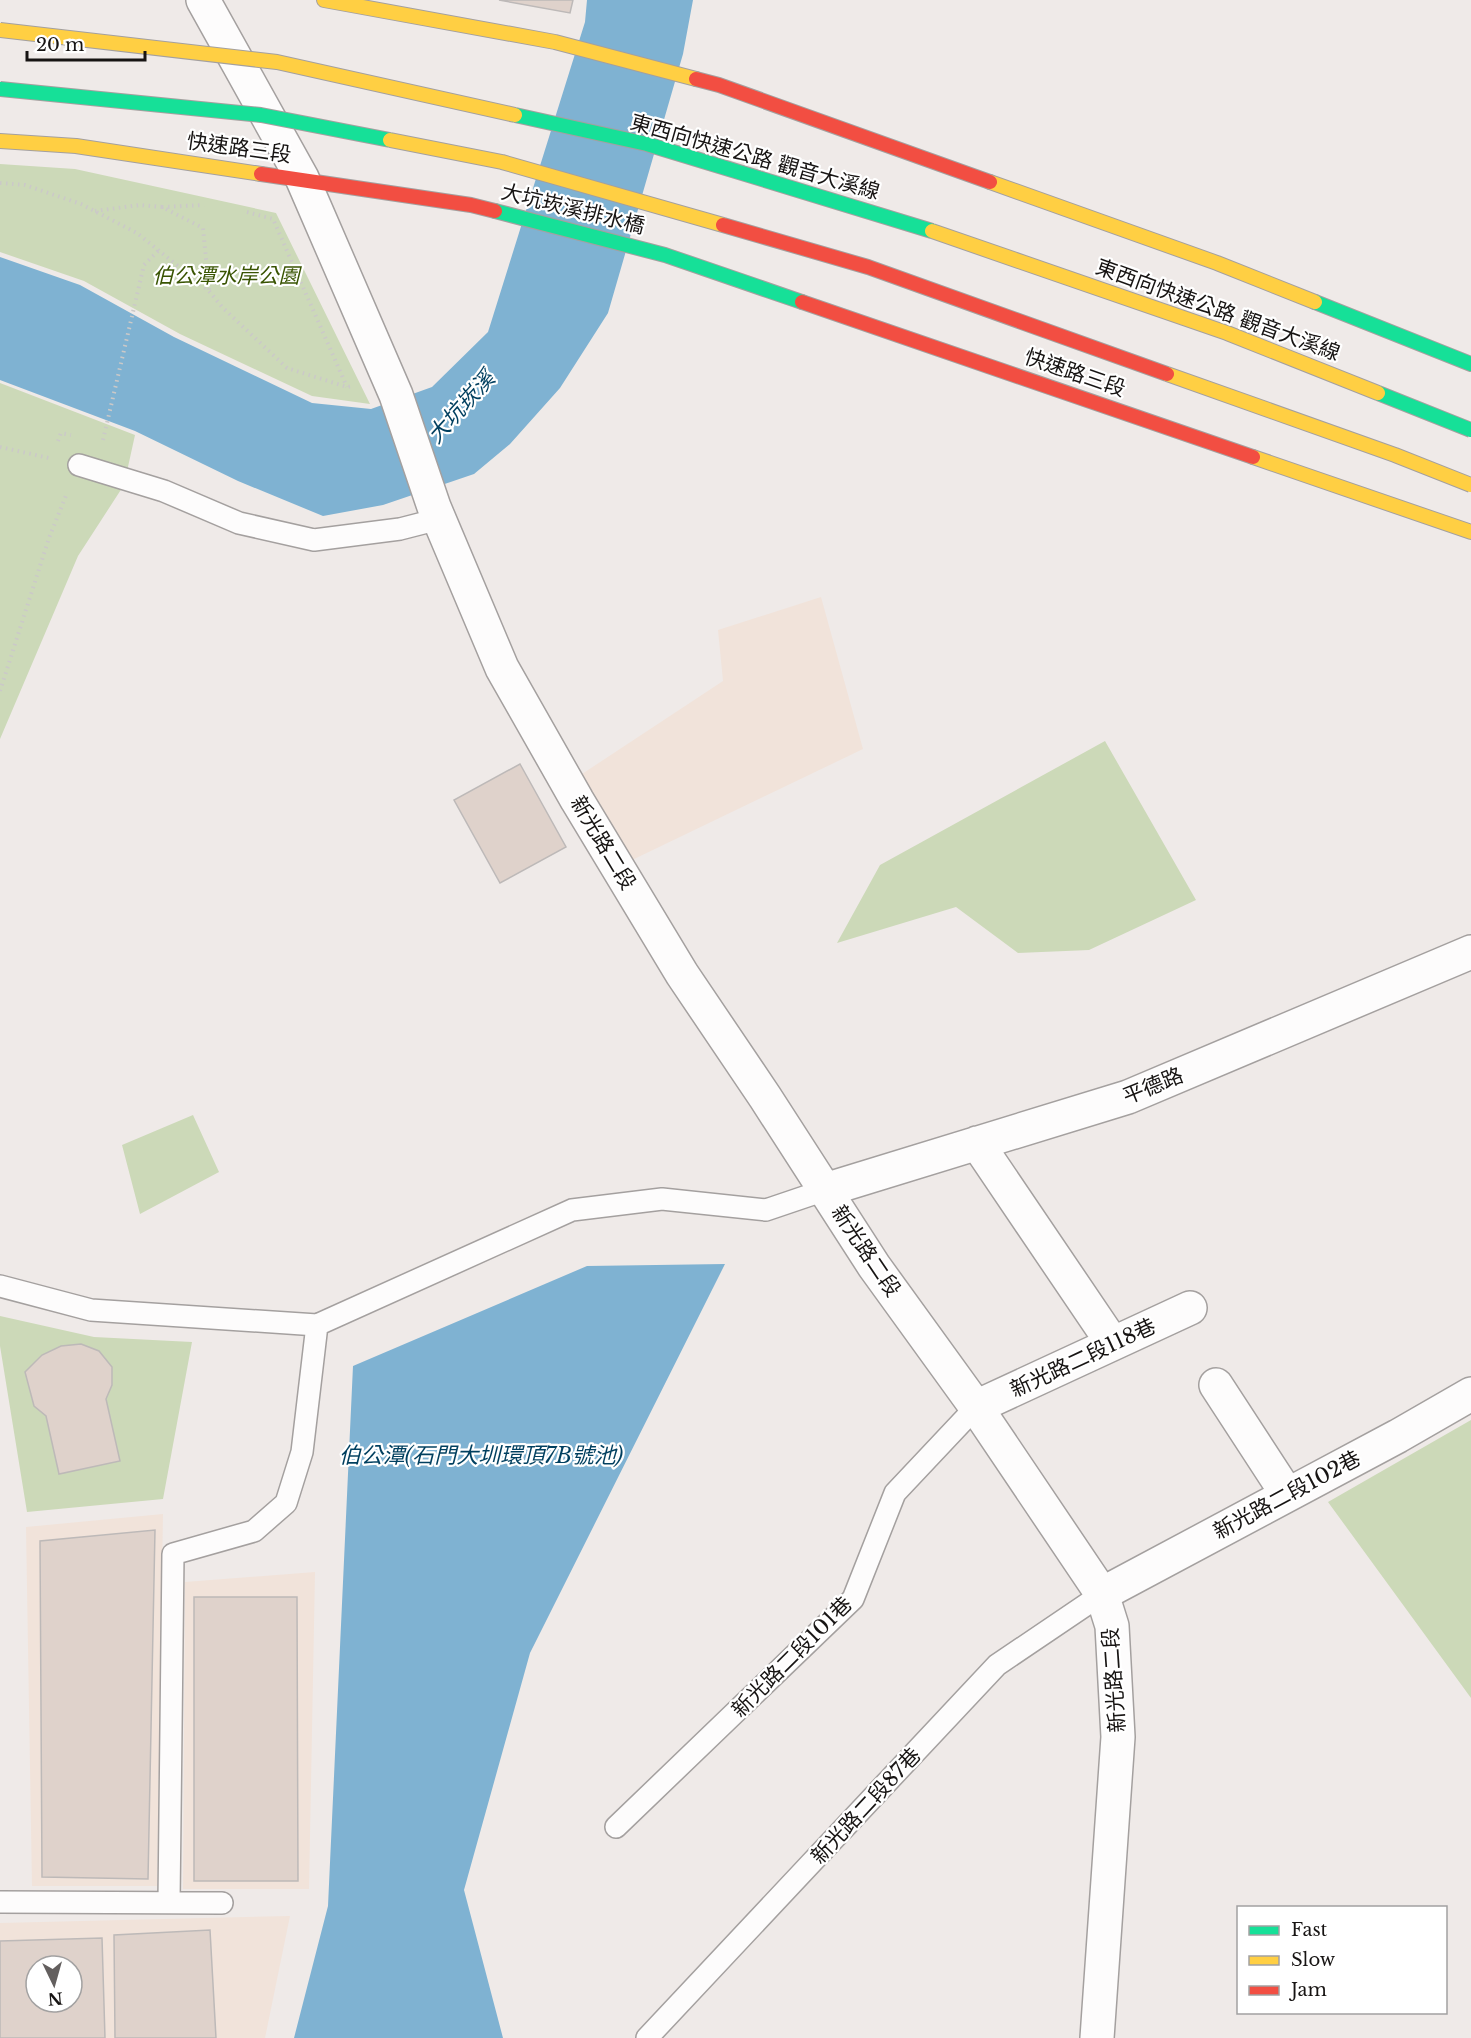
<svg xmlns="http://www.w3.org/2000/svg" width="1471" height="2038" font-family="'Libre Baskerville','Noto Sans TC',serif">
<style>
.industrial{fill:#f1e3da;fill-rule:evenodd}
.green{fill:#ccd9b8}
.water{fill:#7fb2d2}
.building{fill:#dfd2cb;stroke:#bdb9b8;stroke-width:1.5;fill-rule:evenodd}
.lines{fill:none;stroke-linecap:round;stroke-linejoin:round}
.lane-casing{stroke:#a4a09f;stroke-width:24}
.street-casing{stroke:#a4a09f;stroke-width:36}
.fast-casing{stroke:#a4a09f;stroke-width:16}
.slow-casing{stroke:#a4a09f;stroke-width:16}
.jam-casing{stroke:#a4a09f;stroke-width:16}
.path{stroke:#cbc9c8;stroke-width:4;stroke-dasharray:1.5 4.5;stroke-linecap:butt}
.lane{stroke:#fdfcfc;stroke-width:21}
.street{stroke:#fdfcfc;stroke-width:33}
.fast{stroke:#16e098;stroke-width:14}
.slow{stroke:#ffcf43;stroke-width:14}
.jam{stroke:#f24e42;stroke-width:14}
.fast-bridge-casing{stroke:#a4a09f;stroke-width:16;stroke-linecap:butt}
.slow-bridge-casing{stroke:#a4a09f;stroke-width:16;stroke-linecap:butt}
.jam-bridge-casing{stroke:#a4a09f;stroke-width:16;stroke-linecap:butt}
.fast-bridge{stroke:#16e098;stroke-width:14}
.slow-bridge{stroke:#ffcf43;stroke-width:14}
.jam-bridge{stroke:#f24e42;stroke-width:14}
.labels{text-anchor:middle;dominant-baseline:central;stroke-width:4.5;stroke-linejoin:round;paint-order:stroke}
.street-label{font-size:21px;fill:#171413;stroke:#fff}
.park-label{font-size:21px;font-style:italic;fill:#395402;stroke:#fff}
.water-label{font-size:22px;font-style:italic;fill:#003f5f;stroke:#fff}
</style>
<rect width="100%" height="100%" fill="#efeae8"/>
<!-- industrial -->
<path class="industrial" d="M821,597l42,152 -233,112 -48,-87 141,-93 -5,-51z
M163,1514l-6,372h-125l-6,-359z
M315,1572l-6,317h-126l2,-307z
M290,1916l-25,122h-265v-115zM36,1966h36v36h-36z"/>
<!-- green -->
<path class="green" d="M0,164l75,5 201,44 94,191 -58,-8 -132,-62 -96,-53 -84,-29z
M0,383l135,52 -11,50 -46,71 -78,183z
M1105,741l91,159 -107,50 -71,3 -62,-46 -119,36 43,-78z
M193,1115l26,57 -79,42 -18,-69z
M0,1316l94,21 98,5 -29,157 -136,13 -27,-166z
M1471,1420v278l-143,-196z"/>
<!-- water -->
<path class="water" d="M587,0h106l-10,54 -75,259 -48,75 -50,56 -36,30 -91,31 -60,11 -85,-35 -103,-50 -135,-51v-123l80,28 94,52 138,66 59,6 61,-22 56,-55 97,-310z
M725,1264l-195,389 -66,237 39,148h-209l34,-132 25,-540 234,-100z"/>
<!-- building -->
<path class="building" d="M499,0h74l-3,13z
M520,764l46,83 -66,36 -46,-83z
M81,1344l18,7 13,16v18l-6,14 14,62 -61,13 -13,-58 -12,-10 -9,-34 17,-17 19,-9z
M155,1530l-7,349 -106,-2 -2,-336z
M194,1597h103l1,284h-104z
M210,1930l6,108h-101l-1,-103z
M102,1938l3,100h-105v-97zM36,1966h36v36h-36z"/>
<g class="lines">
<defs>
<path id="lane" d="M79,465l85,26 75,32 75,17 86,-11 39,-10
M0,1286l91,24 226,15
M616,1827l237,-228 42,-106 81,-86
M0,1902l222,1
M169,1902l4,-348 81,-23 32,-28 16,-51 15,-127 255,-115 90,-11 104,11 59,-20
M647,2038l350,-373 105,-71"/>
<path id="street" d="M203,0l99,178 94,217 38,112 68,161 75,132 105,174 83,123 109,169 102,141 126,187 10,32 6,111 -21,301
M977,1143l128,189
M825,1190l303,-93 343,-145
M1216,1385l71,109
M976,1407l214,-99
M1102,1594l296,-158 73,-42"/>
<path id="fast" d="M495,211l170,44 137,47
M1315,302l156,62"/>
<path id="slow" d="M324,0l231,42 141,37
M0,141l76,5 185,28
M990,182l227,81 98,39
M1253,457l218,75"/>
<path id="jam" d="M696,79l23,6 271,97
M261,174l210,31 24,6
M802,302l451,155"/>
</defs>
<!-- lane casing -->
<use href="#lane" class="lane-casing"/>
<!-- street casing -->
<use href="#street" class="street-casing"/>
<!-- fast casing -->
<use href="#fast" class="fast-casing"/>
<!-- slow casing -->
<use href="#slow" class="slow-casing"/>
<!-- jam casing -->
<use href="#jam" class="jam-casing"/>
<!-- path -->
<path class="path" d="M0,183l25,2 56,19 56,29 72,58 14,17 64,60 60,19 5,-1
M162,207l42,-2
M95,211l45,-6 22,2 41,21 6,62
M247,212l26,7 74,168
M103,440l41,-175 15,-15
M58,441l3,-8 10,2
M0,447l49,11
M0,691l49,-153 18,-45"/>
<!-- lane -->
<use href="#lane" class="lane"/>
<!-- street -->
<use href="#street" class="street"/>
<!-- fast -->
<use href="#fast" class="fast"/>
<!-- slow -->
<use href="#slow" class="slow"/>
<!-- jam -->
<use href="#jam" class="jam"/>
<defs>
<path id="fast-bridge" d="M0,89l261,26 129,25
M515,115l132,29 285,87
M1378,393l93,37"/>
<path id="slow-bridge" d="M0,30l277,32 238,53
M390,140l112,22 221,63
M932,231l295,102 151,60
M1167,374l228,81 76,30"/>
<path id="jam-bridge" d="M723,225l145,42 299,107"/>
</defs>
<!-- fast-bridge casing -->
<use href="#fast-bridge" class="fast-bridge-casing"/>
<!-- slow-bridge casing -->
<use href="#slow-bridge" class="slow-bridge-casing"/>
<!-- jam-bridge casing -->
<use href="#jam-bridge" class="jam-bridge-casing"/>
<!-- fast-bridge -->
<use href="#fast-bridge" class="fast-bridge"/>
<!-- slow-bridge -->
<use href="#slow-bridge" class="slow-bridge"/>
<!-- jam-bridge -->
<use href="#jam-bridge" class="jam-bridge"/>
</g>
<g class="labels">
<!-- street labels -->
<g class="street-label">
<text transform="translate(239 148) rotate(8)">快速路三段</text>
<text transform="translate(755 157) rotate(16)">東西向快速公路 觀音大溪線</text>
<text transform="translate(573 209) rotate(14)">大坑崁溪排水橋</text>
<text transform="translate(1218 310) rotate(20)">東西向快速公路 觀音大溪線</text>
<text transform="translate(1075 373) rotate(19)">快速路三段</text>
<text transform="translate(603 843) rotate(59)">新光路二段</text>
<text transform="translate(1153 1086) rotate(-22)">平德路</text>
<text transform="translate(866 1251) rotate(56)">新光路二段</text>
<text transform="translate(1083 1358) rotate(-25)">新光路二段118巷</text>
<text transform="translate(1287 1495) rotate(-28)">新光路二段102巷</text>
<text transform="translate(792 1657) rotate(-45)">新光路二段101巷</text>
<text transform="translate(1114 1680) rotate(-94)">新光路二段</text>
<text transform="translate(866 1806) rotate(-47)">新光路二段87巷</text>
</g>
<!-- park labels -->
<g class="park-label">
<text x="226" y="276">伯公潭水岸公園</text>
</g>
<!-- water labels -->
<g class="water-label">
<text transform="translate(461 407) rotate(-48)">大坑崁溪</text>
<text x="481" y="1455">伯公潭(石門大圳環頂7B號池)</text>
</g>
</g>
<!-- legend -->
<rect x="1237" y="1906" width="210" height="108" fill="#ffffff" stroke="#a2a1a1" stroke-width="1.5"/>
<rect x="1249" y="1926" width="30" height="9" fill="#16e098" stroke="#a2a1a1" stroke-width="1.5"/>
<text x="1291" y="1936" font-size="18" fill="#171413">Fast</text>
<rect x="1249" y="1956" width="30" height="9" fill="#ffcf43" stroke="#a2a1a1" stroke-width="1.5"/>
<text x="1291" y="1966" font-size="18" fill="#171413">Slow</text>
<rect x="1249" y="1986" width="30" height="9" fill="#f24e42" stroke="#a2a1a1" stroke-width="1.5"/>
<text x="1291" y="1996" font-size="18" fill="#171413">Jam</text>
<!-- north arrow -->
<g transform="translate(54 1984) rotate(175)"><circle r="28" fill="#ffffff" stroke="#a2a1a1" stroke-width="1.5"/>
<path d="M0-4.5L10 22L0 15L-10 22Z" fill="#635f5e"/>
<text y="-9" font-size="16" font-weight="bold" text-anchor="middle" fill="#171413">N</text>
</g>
<!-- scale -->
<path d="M27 51v9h118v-9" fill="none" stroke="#171413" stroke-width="3"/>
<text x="36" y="51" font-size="18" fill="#171413" stroke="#ffffff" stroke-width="4.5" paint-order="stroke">20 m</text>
</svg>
